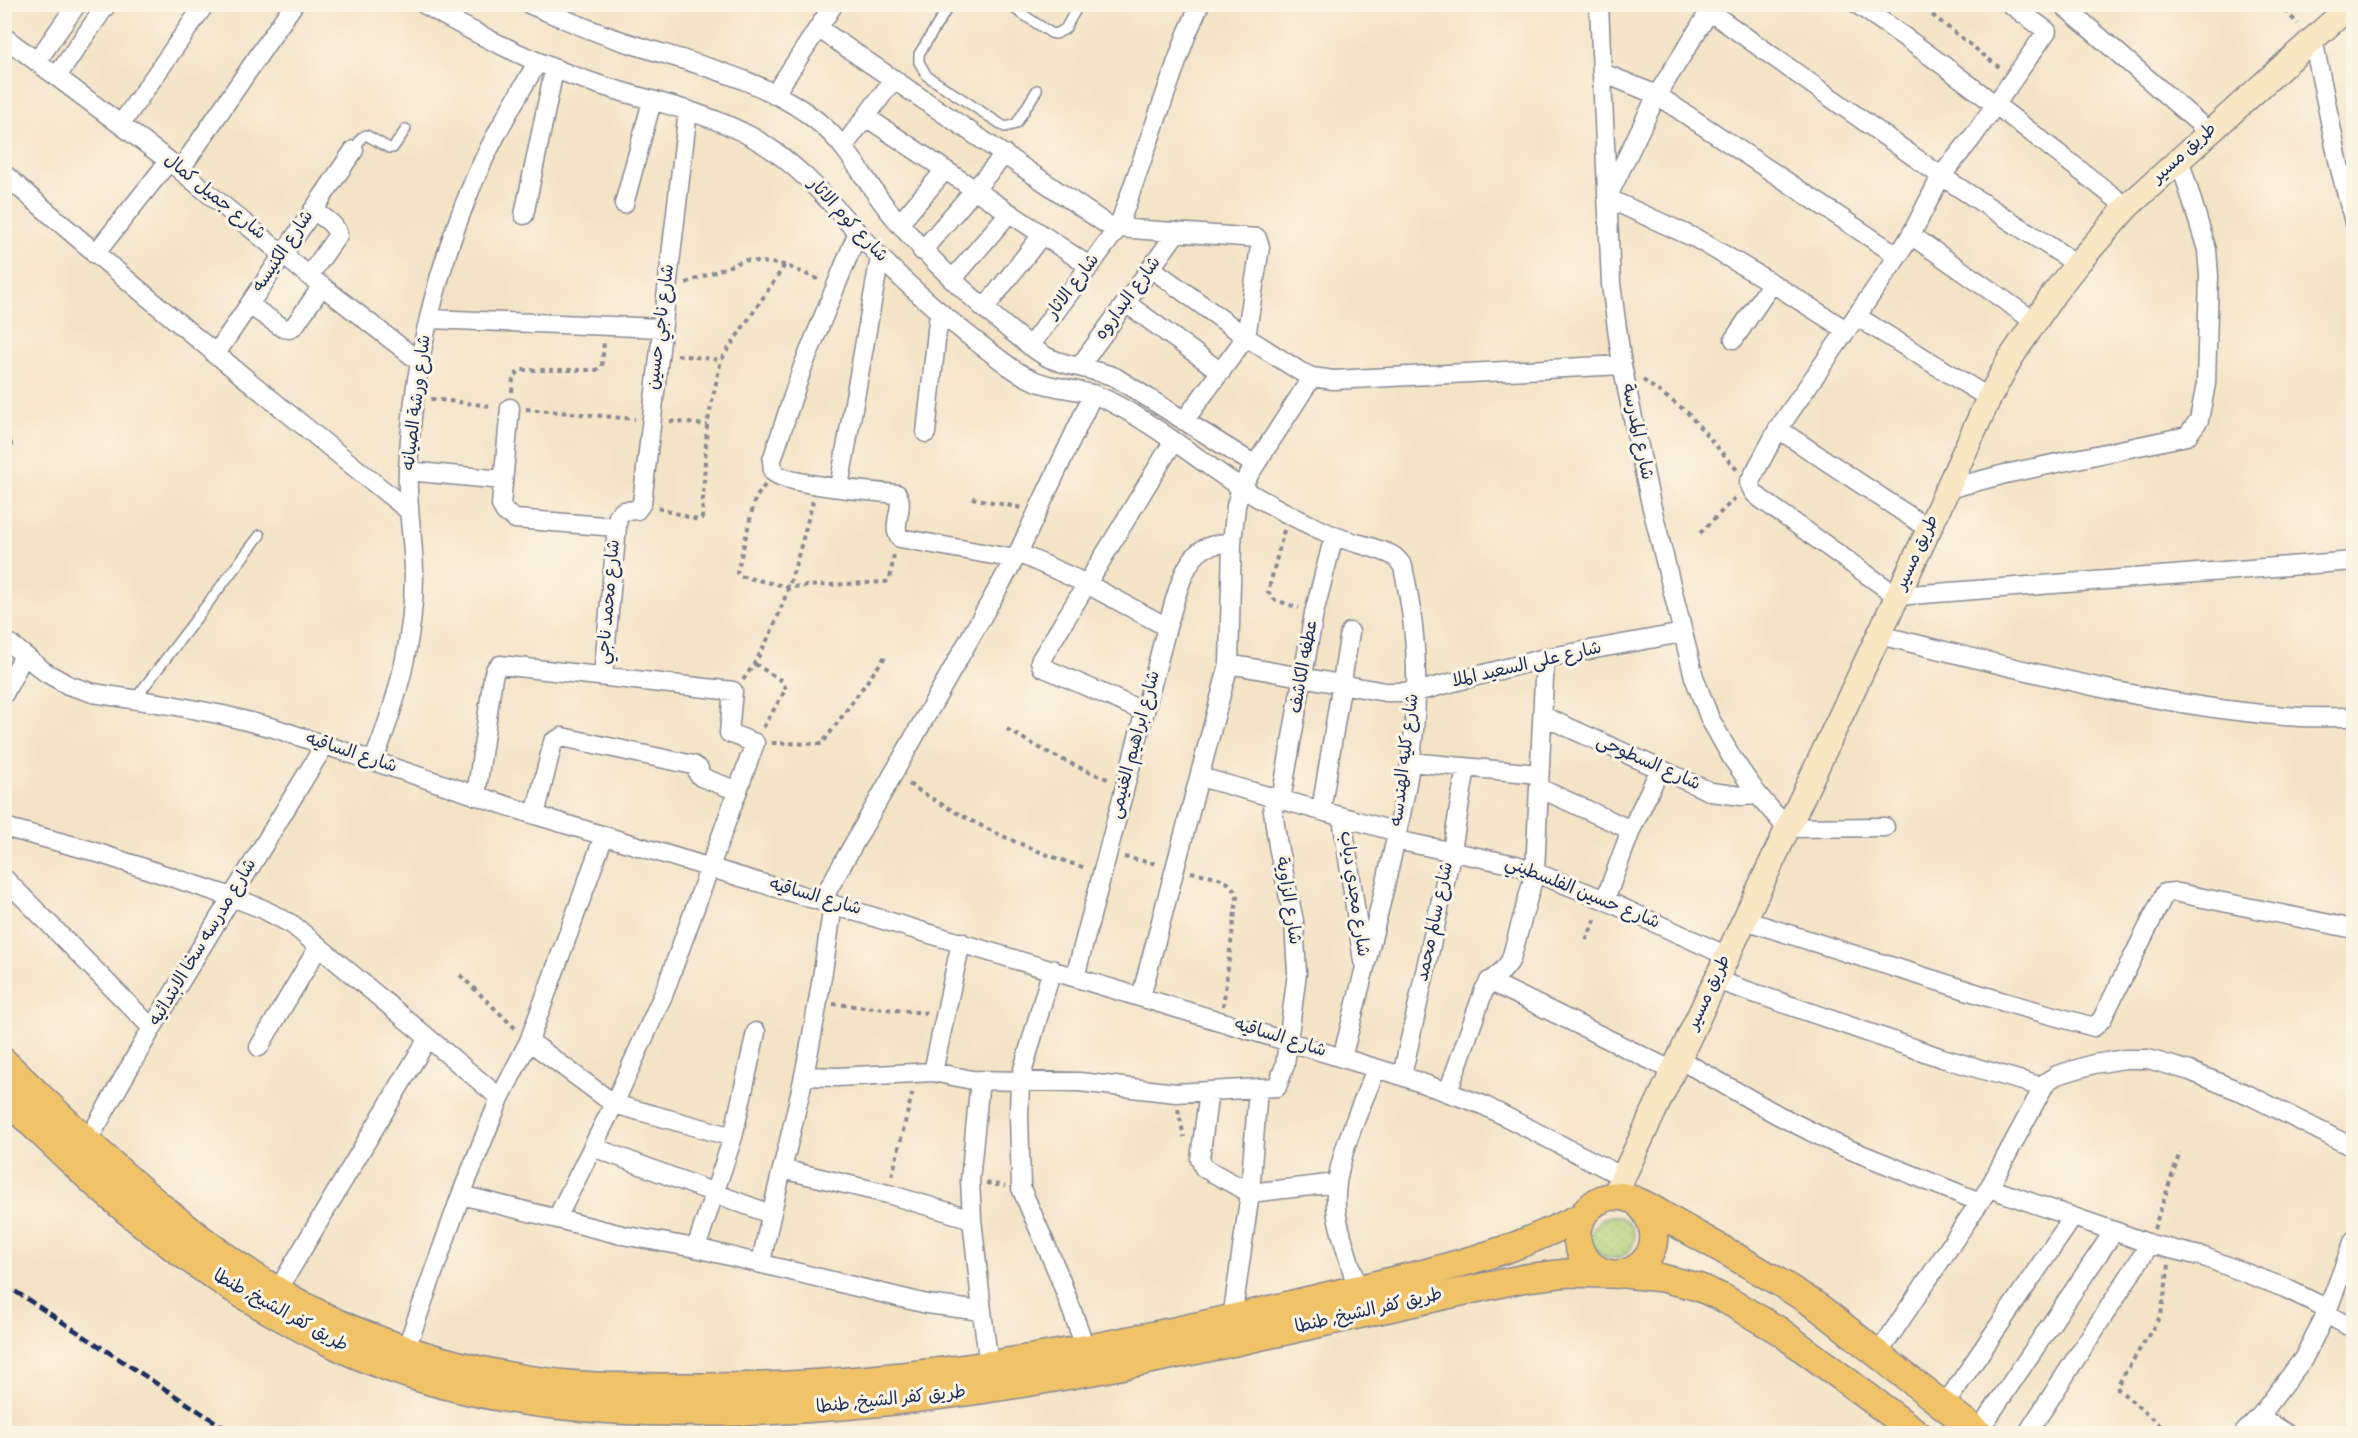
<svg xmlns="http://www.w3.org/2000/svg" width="2358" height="1438" font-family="Dekko,'Playpen Sans Arabic',sans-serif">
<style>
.park{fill:url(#park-dots);stroke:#66806c;stroke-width:1.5}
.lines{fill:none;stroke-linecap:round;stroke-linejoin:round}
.lane-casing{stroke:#888992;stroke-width:12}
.street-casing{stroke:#888992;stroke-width:21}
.secondary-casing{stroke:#888992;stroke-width:27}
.primary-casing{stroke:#888992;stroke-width:30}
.path{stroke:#888992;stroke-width:4;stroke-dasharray:4.5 4.5;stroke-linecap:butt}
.lane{stroke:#fff;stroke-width:9}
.street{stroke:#fff;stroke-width:18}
.secondary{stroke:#f9e7c3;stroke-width:24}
.primary{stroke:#f1c369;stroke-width:27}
.rail{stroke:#1b2f5e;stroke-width:4.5;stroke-dasharray:9 4.5;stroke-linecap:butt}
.labels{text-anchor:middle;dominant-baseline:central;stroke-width:6;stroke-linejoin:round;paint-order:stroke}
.street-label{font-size:18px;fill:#1b2f5e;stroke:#fcf5e5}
</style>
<defs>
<pattern id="park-dots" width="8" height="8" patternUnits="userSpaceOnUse" patternTransform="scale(1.5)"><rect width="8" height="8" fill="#b1d27a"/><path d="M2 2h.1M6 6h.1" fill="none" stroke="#98b56c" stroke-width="1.8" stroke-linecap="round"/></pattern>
</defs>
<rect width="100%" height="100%" fill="#fcf5e5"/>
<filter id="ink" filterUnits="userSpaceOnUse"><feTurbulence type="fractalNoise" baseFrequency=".0167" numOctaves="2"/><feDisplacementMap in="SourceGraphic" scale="12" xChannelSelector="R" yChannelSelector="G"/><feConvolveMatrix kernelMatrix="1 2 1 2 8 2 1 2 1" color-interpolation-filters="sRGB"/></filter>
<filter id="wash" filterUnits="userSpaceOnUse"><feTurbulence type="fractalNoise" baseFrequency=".008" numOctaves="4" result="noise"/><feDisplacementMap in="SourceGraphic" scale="24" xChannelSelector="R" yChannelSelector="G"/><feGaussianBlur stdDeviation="1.35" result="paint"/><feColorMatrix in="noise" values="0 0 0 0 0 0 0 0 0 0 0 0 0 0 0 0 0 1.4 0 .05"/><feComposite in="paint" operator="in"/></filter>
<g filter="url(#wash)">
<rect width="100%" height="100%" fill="#f4e3c6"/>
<!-- park -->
<path class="park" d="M1592 1237a21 21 0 1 1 42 0a21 21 0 1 1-42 0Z"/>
</g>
<g filter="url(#ink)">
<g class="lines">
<defs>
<path id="lane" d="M950,4l-31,50v8l8,14 78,51 11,-3 21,-34
M1007,4l44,29 5,1 9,-5 14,-25
M354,150l8,-13 4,-2 23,13h4l13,-19
M4,439l3,6 -3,6
M135,699l125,-164"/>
<path id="street" d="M424,4c56,33 111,60 173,80 51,17 105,26 153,52 54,29 88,77 130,121 37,38 79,72 122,104 14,11 29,20 46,24 21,5 42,6 61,16 46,23 88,58 131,86 29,18 60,34 92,48 19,8 41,11 60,20 5,3 8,7 11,12 9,41 14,81 13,122 0,66 -16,133 -31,197 -14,57 -28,115 -43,172
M529,4c31,13 61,27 93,37 67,22 145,37 200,84 28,24 44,58 67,86 35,43 74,80 116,115 14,11 28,24 44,32 21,9 44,11 66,19l140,88
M1599,4l12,280 11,81 28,135 44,177 16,42 22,39 26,37 29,33 98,-1
M1714,4l-57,91 -50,103 90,41 75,44 -38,56
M1857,4c93,63 181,134 270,203
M2010,4l37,27 -75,107 -31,38 -30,59 -13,21 -120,173 -29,54 5,10 7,6 136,97 457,-35
M2065,7l144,125
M1709,11l232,165 136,88
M818,28l288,196 12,4 139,10 3,9 -14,90 -62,84
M4,37l165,124 140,115 111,86
M2313,39l26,126 15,57
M37,61l40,-57
M1603,73l54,22 241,161
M57,76l50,-72
M774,95l60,-91
M866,117l223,149
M121,124l84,-120
M843,147l51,-68
M180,170l114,-166
M4,174c132,116 268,227 405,337
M624,204l28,-103
M524,215l30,-145
M899,224l46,-54
M858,232l-56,137 -30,91 1,12c14,13 101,20 124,22 9,13 -7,32 3,44l115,21
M1911,235l123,86
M922,251l83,-97
M95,254l74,-93
M1151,268l95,69 55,35 11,5 21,3 289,-15
M309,276l29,-41c-2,-12 -16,-18 -25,-25
M952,280l57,-67
M1772,283l74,47
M1126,303l95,69
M249,305l34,23 6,1 6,-4 27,-39
M984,309l58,-74
M1856,316l133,82
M429,319l233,9
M1030,346l88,-118 68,-192 14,-32
M215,355l139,-205
M1080,366l97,-134
M510,408l-9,97 4,7 10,7 101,8
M1778,429l151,100
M926,433l13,-120
M408,471l95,9
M839,487l41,-230
M1948,489l57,-15 182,-38 12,-16 7,-36 3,-108 -2,-26 -28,-92
M1018,553l67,30 82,44
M1879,635c134,32 268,70 406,81 23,2 46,1 69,1
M4,639l41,33 23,13 25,8 78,12 52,10 51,13 261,87 867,261 81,29 140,72
M1229,664l156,28h31l129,-34 138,-25
M603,676l15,-160 5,-5 14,-1 5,-7 46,-393
M4,694l20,-39
M1145,712l-103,-45 -2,-6 133,-219
M1543,716l168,76 31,4 16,-1
M374,760c23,-59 40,-120 40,-185 0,-35 -8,-70 -6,-104 4,-97 26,-194 63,-283 18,-44 42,-84 66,-125
M1410,762l129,12
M1200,777l197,55
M1539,788l92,42
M476,796l17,-119 2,-7 5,-5 233,26 -4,42 26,10 -91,250 -50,111 -57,114
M1281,800l33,-187 20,-77
M1321,811l29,-179
M535,815l18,-73 9,-5 131,28 6,4 -1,5 3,3 37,14
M1342,817l21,144
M4,827l85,23 143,47 31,12 30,16 207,173
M604,836l-75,205 -29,57 -39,97 161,40 74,13 231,56 55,7 -10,-92 -2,-39 10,-100
M1396,840l120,25 89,35 122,56
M4,878l148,150
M822,900l196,-347 75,-159
M1605,900l26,-70 29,-61
M1744,920l260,82 90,25 8,-8 63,-126 9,-1 180,37
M1052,969l-32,111 -1,34 2,74 37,85 28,76
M1075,977l92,-350c8,-24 15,-67 38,-79 8,-4 18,-5 27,-6
M1716,980l226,78 101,29
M1489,981l184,90
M1141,997l88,-333 3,-122 4,-36 5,-19 71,-110
M529,1041l85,63 119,33
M259,1047l60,-101
M1679,1059l99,56 58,29 144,58
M933,1072l28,-130
M804,1076l33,1 96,-5 39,8 107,2 97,11 101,-6 8,-22 12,-92 -3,-52 -16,-75 -7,-49
M1402,1076l50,-226 14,-83
M1209,1091l-9,68 4,9 46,25 87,-10
M1448,1092l36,-102c7,-13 21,-17 27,-31l24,-87 10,-214
M87,1142l65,-114 172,-282
M593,1147l177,67
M782,1169l106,25 84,25
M1989,1188l125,43
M696,1248l37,-111 23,-105
M761,1263c12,-63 30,-125 43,-188 12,-56 21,-114 29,-171
M1357,1288c-6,-23 -15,-48 -20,-72 -8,-45 23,-106 39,-147
M278,1290l150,-252
M982,1311l7,55
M2326,1314l28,15
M1232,1319l18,-126 8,-105
M406,1349l55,-154
M1878,1354l111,-166 57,-106 11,-7 37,-11 31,-5h23l42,12 59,24 105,53
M1944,1406l129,-189
M2260,1416l43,-57 23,-45 28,-74
M1978,1432l136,-201 36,13 54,13 81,31 43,21
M2027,1434l123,-190
M2243,1434l17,-18 27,18"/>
<path id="secondary" d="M1614,1196l315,-667 60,-131 21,-39 45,-67 22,-28 50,-57 225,-203"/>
<path id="primary" d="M4,1062c107,103 219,215 359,272 74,29 154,48 233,52 31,1 62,1 94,1 203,2 402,-35 599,-82 74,-18 152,-33 223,-58 24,-9 48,-20 71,-31
M4,1097c34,32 67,65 101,95 73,64 158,121 247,161 102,45 209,57 319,59 292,6 572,-75 855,-134l41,-5 41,1
M1639,1204c43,46 -18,95 -53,56 -7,-8 -10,-20 -9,-30 3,-18 20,-33 38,-34 22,0 47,20 66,30 46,26 94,52 137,81 21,15 41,33 61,48 33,27 67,52 101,79
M1625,1274l37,4 36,9 25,11 55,32 140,104"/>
</defs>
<!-- lane casing -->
<use href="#lane" class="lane-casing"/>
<!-- street casing -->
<use href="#street" class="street-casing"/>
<!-- secondary casing -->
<use href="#secondary" class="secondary-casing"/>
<!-- primary casing -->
<use href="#primary" class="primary-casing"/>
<!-- path -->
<path class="path" d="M1918,4l81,63
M2279,4l19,20
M686,283l59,-23 40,5 35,15
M677,355l44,5
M1643,380l43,31 51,59
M512,392l1,-15 8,-7h75l6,-4 2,-24
M431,399l61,7
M526,409l109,10
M670,421l37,4
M765,485l-10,14 -18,74 2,3 50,11 97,-5 4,-3 4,-25
M972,498l50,10
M658,508l40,12 4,-2 5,-93 14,-65 64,-95
M1284,530l-16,62 7,8 24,8
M1700,533l36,-36
M755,664l27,17 4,8 -23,39
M743,680c39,-53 53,-117 70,-179
M1007,729c33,20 65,37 101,50
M772,743l50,1 65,-90
M909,784c55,36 113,64 177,84
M1124,857l33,7
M1191,872c19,4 40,4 46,25l-14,109
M1586,940l11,-24
M460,975l55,53
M833,1004l94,9
M1178,1109l6,28
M892,1176l21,-86
M986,1183l19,3
M2154,1229l26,-77
M2169,1265l-8,50 -44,71 1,3 52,45"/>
<!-- lane -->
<use href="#lane" class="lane"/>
<!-- street -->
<use href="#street" class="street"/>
<!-- secondary -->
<use href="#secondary" class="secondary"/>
<!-- primary -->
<use href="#primary" class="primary"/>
<!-- rail -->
<path class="rail" d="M4,1284l230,150"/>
</g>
</g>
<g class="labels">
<!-- street labels -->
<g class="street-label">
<text transform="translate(2185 154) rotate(-42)">طريق مسير</text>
<text transform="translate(214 198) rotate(39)">شارع جميل كمال</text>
<text transform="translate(847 221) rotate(47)">شارع كوم الاثار</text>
<text transform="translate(284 252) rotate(-56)">شارع الكنيسه</text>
<text transform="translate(1074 287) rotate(-53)">شارع الاثار</text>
<text transform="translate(1129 299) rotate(-54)">شارع البداروه</text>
<text transform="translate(662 327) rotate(-83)">شارع ناجي حسين</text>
<text transform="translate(418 403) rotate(-83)">شارع ورشة الصيانه</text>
<text transform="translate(1636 432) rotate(78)">شارع المدرسة</text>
<text transform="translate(1918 553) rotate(-65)">طريق مسير</text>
<text transform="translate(610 602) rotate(-85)">شارع محمد ناجي</text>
<text transform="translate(1527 666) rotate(-13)">شارع على السعيد الملا</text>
<text transform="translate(1305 667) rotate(-80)">عطفه الكاشف</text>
<text transform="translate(1136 745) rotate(-75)">شارع ابراهيم الغنيمى</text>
<text transform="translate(351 754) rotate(18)">شارع الساقيه</text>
<text transform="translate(1406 760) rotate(-83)">شارع كليه الهندسه</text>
<text transform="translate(1648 764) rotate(24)">شارع السطوحى</text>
<text transform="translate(1353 894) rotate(82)">شارع مجدي دياب</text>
<text transform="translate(1582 894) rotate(22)">شارع حسين الفلسطيني</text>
<text transform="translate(815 898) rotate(16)">شارع الساقيه</text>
<text transform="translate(1287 901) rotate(81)">شارع الزاوية</text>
<text transform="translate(1436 922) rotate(-78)">شارع سالم محمد</text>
<text transform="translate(204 943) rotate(-59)">شارع مدرسه سخا الابتدائيه</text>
<text transform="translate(1710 993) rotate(-65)">طريق مسير</text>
<text transform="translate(1280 1039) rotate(17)">شارع الساقيه</text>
<text transform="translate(280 1312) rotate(29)">طريق كفر الشيخ, طنطا</text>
<text transform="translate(1369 1312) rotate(-13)">طريق كفر الشيخ, طنطا</text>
<text transform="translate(891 1401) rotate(-6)">طريق كفر الشيخ, طنطا</text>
</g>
</g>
<!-- margin -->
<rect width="2358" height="1438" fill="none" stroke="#fcf5e5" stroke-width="24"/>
</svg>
